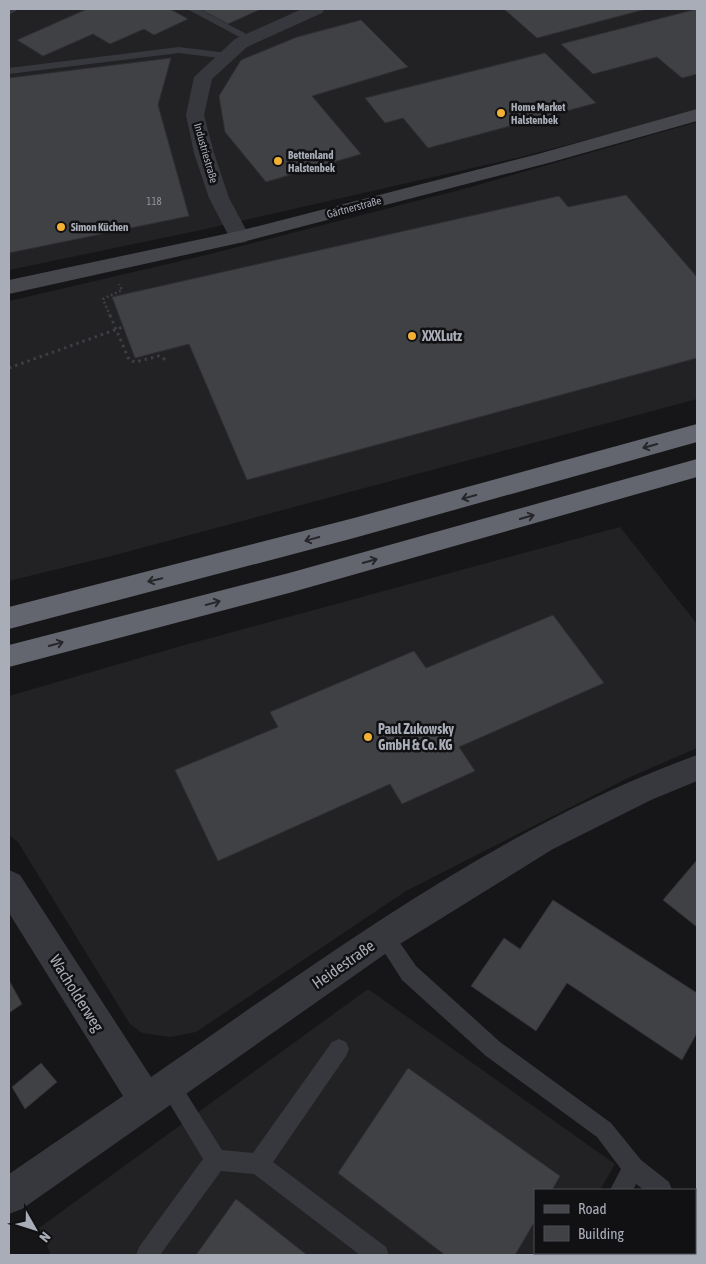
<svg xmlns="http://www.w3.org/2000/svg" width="706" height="1264" font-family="'Asap Condensed',sans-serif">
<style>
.built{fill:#222225}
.building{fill:#404145;stroke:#303034}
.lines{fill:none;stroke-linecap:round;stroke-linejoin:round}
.path-far1{stroke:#3d3f44;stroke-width:2.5;stroke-dasharray:2 2.5;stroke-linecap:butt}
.path{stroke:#3d3f44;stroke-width:3;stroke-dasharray:2.5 4;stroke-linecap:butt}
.lane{fill:#37383d;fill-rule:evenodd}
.street{fill:#37383d;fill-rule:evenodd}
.secondary{fill:#45474d;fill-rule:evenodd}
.highway{fill:#63666e;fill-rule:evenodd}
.oneway{stroke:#26262a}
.poi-dot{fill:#f2b134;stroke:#111113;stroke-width:2}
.labels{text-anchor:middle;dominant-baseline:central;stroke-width:5;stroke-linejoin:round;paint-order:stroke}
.far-poi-label{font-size:11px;font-weight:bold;fill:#a8adb8;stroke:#111113;text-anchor:start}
.far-street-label{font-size:11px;fill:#a8adb8;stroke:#111113}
.number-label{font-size:11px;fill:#8e929b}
.poi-label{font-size:14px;font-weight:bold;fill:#a8adb8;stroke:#111113;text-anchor:start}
.near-street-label{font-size:16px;fill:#a8adb8;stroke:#111113}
</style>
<rect width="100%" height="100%" fill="#161618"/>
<!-- built -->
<path class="built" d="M9,9h688v102l-172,45 -324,74 -192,40z
M697,122v277l-582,156 -106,26v-280l189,-44 273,-70z
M620,527l77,97v124l-67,29 -224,114 -210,141 -25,5 -29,-4 -12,-9 -112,-182 -9,-7v-139l172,-50z
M368,989l247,175 -15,26h-65v63h29l-1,2h-512l-12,-27z"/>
<!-- building -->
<path class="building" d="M87,9h83l18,10 -34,16 -10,-6 -34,15 -17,-10 -50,22 -26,-16z
M200,9h61l-33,15z
M504,9h142l-109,29z
M697,9v65l-15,4 -25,-21 -64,17 -32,-30z
M361,20l47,47 -96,29 49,58 -95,28 -41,-50 -6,-36 22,-36 56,-23z
M545,53l51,50 -168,45 -25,-30 -18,5 -20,-25z
M171,58l-13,47 31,111 -180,37v-175z
M626,195l71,82v81l-450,122 -58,-136 -54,14 -23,-61 447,-101 9,11z
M553,615l51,68 -145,64 16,24 -73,33 -12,-20 -172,77 -43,-91 103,-43 -8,-15 144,-61 12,17z
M697,860v67l-34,-27z
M553,900l144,93v40l-15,27 -115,-77 -31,48 -65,-45 33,-48 16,11z
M9,980l13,24 -13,9z
M41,1063l16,19 -32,27 -13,-22z
M408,1068l152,108 -8,14h-17v31l-20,34h-70l-107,-82z
M236,1199l71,56h-111z
M611,1253h62l3,2h-67z"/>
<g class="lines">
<!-- path-far1 -->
<path class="path-far1" d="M110,316l-7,-17 19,-9 -3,-6"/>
<!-- path -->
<path class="path" d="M110,315l19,45 6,2 24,-6 7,4
M9,368l114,-41"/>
<!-- lane -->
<path class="lane" d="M9,9h10l-10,6z
M187,9h12l57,30 -5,3 -4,-1z
M179,47l48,6 5,3 -5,3 -48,-6 -170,21v-6z
M384,927l7,3 25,36 84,76 111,81 30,37 28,22 3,8h-28l-8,-6 -3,6h-23l11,-21 -24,-32 -111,-81 -84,-76 -28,-44 3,-6z
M339,1039l7,3 3,7 -3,7 -73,106 113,85 3,8h-29l-106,-81 -33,-3 -61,84h-24l3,-8 64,-88 -41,-68 -3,-7 3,-7 7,-3 7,3 46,73 31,3 79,-111z
M695,1205l2,1v23l-2,-1z
M575,1253h23l-1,2h-23z"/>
<!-- street -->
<path class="street" d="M302,9h23l-3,4 -75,34 -35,32 -8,36 10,38 15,45 21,39 -4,5 -7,1 -7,-1 -23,-44 -15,-45 -8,-38 8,-38 41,-38z
M697,755v26l-46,19 -98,49 -158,98 -373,262 -13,5v-40l114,-78 -114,-183v-43l11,5 131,202c173,-119 347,-250 546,-322z"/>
<!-- secondary -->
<path class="secondary" d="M697,109v12l-145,41 -313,81 -230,51v-14l230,-49 299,-77z"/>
<!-- highway -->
<path class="highway" d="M697,424v18l-343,96 -345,91v-22l345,-89z
M697,459v18l-408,116 -280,74v-22l280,-72z"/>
</g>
<!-- one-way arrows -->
<defs><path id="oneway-shaft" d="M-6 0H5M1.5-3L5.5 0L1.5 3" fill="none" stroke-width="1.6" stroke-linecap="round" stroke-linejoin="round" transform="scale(1.25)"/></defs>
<g class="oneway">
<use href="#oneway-shaft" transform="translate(650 446) rotate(164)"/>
<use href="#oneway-shaft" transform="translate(469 497) rotate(165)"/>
<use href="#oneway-shaft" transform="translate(527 517) rotate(-16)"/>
<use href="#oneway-shaft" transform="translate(312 539) rotate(165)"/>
<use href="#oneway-shaft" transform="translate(370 561) rotate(-16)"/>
<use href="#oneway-shaft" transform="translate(155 580) rotate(166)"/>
<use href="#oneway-shaft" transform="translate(213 603) rotate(-15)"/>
<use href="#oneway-shaft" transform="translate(56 644) rotate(-15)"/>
</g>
<!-- markers -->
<g class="poi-dot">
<circle cx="501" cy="113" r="5"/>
<circle cx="278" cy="161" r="5"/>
<circle cx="61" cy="227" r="5"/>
<circle cx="412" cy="336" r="5"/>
<circle cx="368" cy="737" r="5"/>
</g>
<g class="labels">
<!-- far-poi labels -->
<g class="far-poi-label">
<text x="511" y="107">Home Market<tspan x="511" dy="13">Halstenbek</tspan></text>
<text x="288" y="155">Bettenland<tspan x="288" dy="13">Halstenbek</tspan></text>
<text x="71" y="227">Simon Küchen</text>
</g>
<!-- far-street labels -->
<g class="far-street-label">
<text transform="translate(206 153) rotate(74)">Industriestraße</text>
<text transform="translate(354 207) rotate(-15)">Gärtnerstraße</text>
</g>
<!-- number labels -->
<g class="number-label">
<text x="154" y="201">118</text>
</g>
<!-- poi labels -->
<g class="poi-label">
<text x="422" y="336">XXXLutz</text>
<text x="378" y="729">Paul Zukowsky<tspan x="378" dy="16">GmbH &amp; Co. KG</tspan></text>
</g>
<!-- near-street labels -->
<g class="near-street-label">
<text transform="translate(343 964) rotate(-35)">Heidestraße</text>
<text transform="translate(77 993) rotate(58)">Wacholderweg</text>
</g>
</g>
<!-- border -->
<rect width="706" height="1264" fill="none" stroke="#a8adb8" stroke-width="20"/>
<!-- legend -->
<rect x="534" y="1189" width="162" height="65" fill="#111113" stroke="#4d4f55"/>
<rect x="544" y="1205" width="25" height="8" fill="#45474d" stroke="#4d4f55"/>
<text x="578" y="1214" font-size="15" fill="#a8adb8">Road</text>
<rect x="544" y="1226" width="25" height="15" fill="#404145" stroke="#4d4f55"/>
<text x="578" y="1239" font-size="15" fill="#a8adb8">Building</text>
<!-- north arrow -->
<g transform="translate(35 1229) rotate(129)" stroke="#111113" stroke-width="4" paint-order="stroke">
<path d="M0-4L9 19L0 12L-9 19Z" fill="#a8adb8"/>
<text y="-8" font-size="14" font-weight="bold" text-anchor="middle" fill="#a8adb8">N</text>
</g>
</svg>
